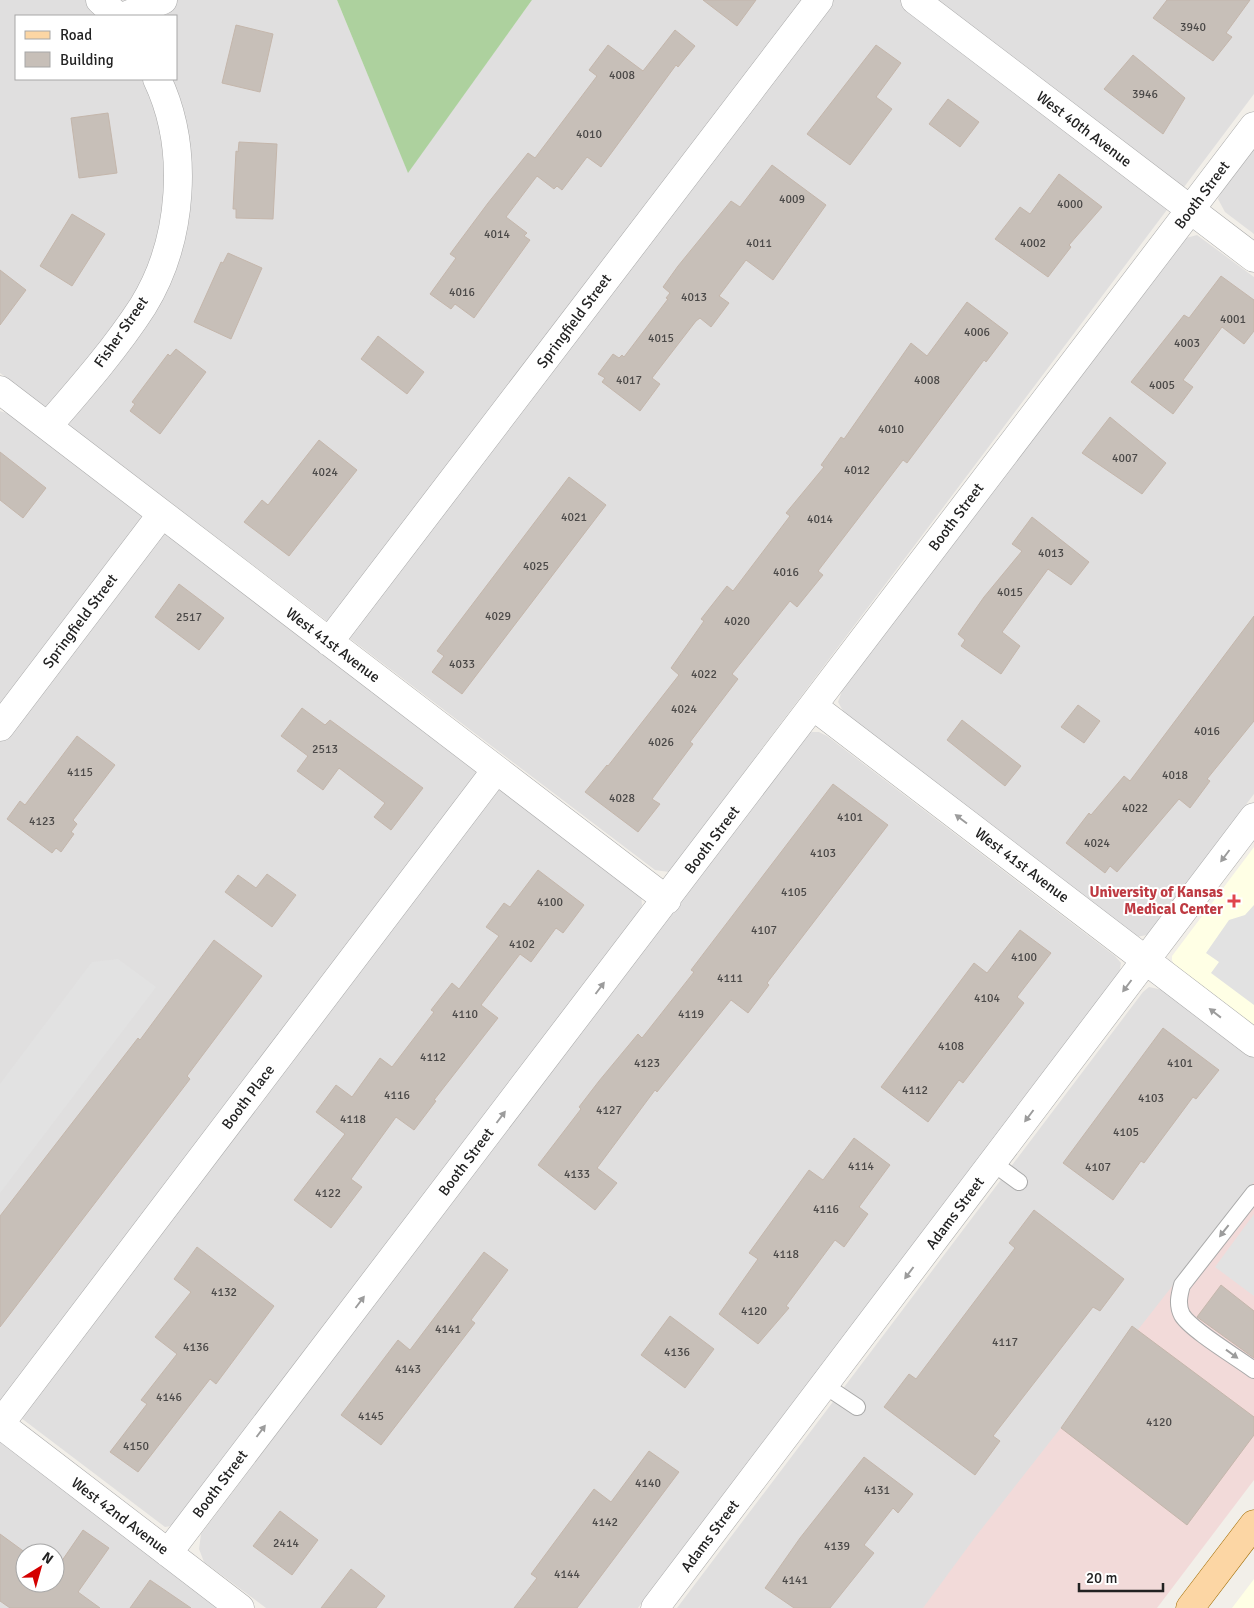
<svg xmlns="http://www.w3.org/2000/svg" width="1254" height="1608" font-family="Signika,sans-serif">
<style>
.residential{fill:#e0dfdf;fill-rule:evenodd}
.commercial{fill:#f2dad9}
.education{fill:#ffffe5}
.forest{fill:#add19e}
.parking{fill:#e2e2e2}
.building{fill:#c7bfb8;stroke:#c4b6ab}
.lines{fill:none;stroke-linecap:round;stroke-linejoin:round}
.lane-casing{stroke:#a9a9a9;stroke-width:18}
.street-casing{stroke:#a9a9a9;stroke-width:29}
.primary-casing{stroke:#a06b00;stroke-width:29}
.lane{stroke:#fff;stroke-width:16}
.street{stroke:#fff;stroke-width:28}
.primary{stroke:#fcd6a4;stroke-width:28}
.oneway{fill:#9c9c9c}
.health-dot{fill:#e0444e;stroke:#fff;stroke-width:2}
.labels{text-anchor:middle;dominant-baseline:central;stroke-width:4;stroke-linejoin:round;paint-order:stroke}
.number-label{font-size:12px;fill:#4b4948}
.street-label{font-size:15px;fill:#222;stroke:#fff}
.health-label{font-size:15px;font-weight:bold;fill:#be3a42;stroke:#fff;text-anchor:end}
</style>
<rect width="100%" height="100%" fill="#f2efe9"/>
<!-- residential -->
<path class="residential" d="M0,0h337l71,172 124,-172h722v94l-585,778 -14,-2 -655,-497zM16,16h160v63h-160z
M1254,145v89l-29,-22 -7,-13 7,-16z
M1197,235l57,42v517l-107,141 -11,2 -290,-221 -8,-14 5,-14 343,-450z
M0,411l15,5 626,477 1,12 -6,14 -458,606 -13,2 -165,-125z
M812,732h7l8,4 288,220 6,7 -2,13 -481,632h-372l-62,-46 -5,-13 2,-15 603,-799z
M1149,987l14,3 91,68v126l-325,424h-252l466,-616z
M0,1441l219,167h-219zM25,1553h30v30h-30z"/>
<!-- commercial -->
<path class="commercial" d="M1254,1182v298l-97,128h-234l53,-72z"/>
<!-- education -->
<path class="education" d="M1254,847v181l-80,-63 -2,-5v-4z
M1254,1579v29h-22z"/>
<!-- forest -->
<path class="forest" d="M337,0h195l-124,173z"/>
<!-- parking -->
<path class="parking" d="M1254,905v100l-43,-32 8,-11 -13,-9 23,-33 16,-5z
M118,959l38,28 -156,206v-109l92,-122z
M1254,1214v82l-39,-29z"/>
<!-- building -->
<path class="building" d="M703,0h53l-19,26z
M1167,0h83l-24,33 6,4 -19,24 -60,-43z
M236,25l37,9 -13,58 -38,-9z
M675,30l20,16 -17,21 -2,-2 -75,102 -14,-10 -25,33 -5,-4 -3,3 -17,-13 -31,41 21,16 -3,3 6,4 -56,78 -19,-14 -4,5 -21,-15 26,-36 -6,-4 38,-51 40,-50 7,5 62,-82 -8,-6 19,-25 35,26z
M876,45l25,18 -25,34 16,12 -42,56 -43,-31z
M1133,55l52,43 -22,36 -59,-45z
M948,99l31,23 -19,25 -31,-23z
M108,113l9,60 -38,5 -8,-60z
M239,142l38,2 -4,75 -37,-1v-9h-3l3,-58 2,1z
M772,165l54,40 -53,75 -27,-20 -27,36 10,7 -18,24 -11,-9 -4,3 -44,57 8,6 -20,27 -38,-29 3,-4 -7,-4 15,-20 6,4 3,-3 2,2 44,-58 -2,-1 4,-5 -7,-6 15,-21 53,-65 9,6z
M1059,174l43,33 -33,38 2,2 -23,30 -53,-38 25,-32 10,7z
M72,214l33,20 -33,52 -32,-20z
M228,253l34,15 -31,71 -37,-17 27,-60 2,1z
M0,270l26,20 -26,35z
M1221,276l33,24v31l-10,13 -22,-17 -39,53 10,7 -20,27 -42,-32 53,-67 5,3z
M967,302l41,31 -22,29 -2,-2 -77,103 -4,-3 -85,111 5,4 -26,32 -7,-6 -58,73 6,5 -48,63 3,2 -41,55 8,5 -22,28 -53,-40 22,-27 1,1 71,-91 -8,-7 33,-47 -3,-2 26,-33 6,5 57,-75 -4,-3 38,-46 -3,-2 20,-28 3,2 67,-96 16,13z
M378,336l46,36 -17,22 -46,-35z
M176,349l30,23 -46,62 -30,-23 5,-7 -3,-2 36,-48 2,2z
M1110,417l56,46 -24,31 -60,-41z
M319,440l38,30 -68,86 -45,-34 18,-22 6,5z
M0,452l46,36 -23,30 -23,-18z
M569,477l37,28 -144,189 -30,-22 12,-16 -7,-5z
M1032,517l57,45 -18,23 -23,-16 -46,63 18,14 -19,28 -40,-28 4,-6 -7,-6 26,-37 38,-46 -10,-7z
M179,584l45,34 -25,32 -44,-33z
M1254,616v105l-47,58 3,2 -20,27 -11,-9 -62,73 -7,-6 -5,7 -39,-30 23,-30 2,2 33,-39 6,5z
M1078,705l22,16 -16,22 -23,-16z
M302,708l23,17 5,-5 93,68 -32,42 -17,-13 11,-14 -46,-35 -16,22 -26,-19 11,-15 -27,-20z
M962,720l59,46 -16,20 -58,-46z
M77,736l38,29 -42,55 4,4 -6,8 3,2 -13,18 -5,-4 -4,5 -45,-34 13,-18 5,4z
M833,784l55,41 -121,158 2,2 -21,28 -17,-13 -74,92 -2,-2 -58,78 20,15 -22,27 -57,-45 43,-56 -2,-2 20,-26 39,-47 4,4 52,-66 -3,-2z
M538,870l46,35 -21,28 -7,-5 -25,34 -11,-8 -39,51 17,13 -64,82 2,1 -22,29 -18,-13 -45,62 11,8 -31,41 -37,-28 51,-66 -29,-22 20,-27 16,12 28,-39 12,9 42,-55 -3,-2 21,-27 7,6 40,-53 -13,-9 18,-24 6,4z
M267,874l29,21 -24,32 -47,-35 13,-17 18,13z
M1020,930l31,23 -34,44 7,6 -61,80 -4,-3 -31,42 -47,-35 93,-124 13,10z
M214,940l48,36 -75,100 3,3 -190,248v-111l138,-178 2,2z
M1163,1028l56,42 -23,29 -3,-2 -49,66 -3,-2 -28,39 -50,-37z
M854,1138l36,27 -31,42 9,7 -24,33 -9,-7 -49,66 3,2 -31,36 -39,-30 39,-55 -9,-6 60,-83 14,10z
M1034,1210l90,69 -24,32 -7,-4 -100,129 7,5 -25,34 -91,-68 25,-33 7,5 99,-131 -6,-5z
M197,1247l77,59 -58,78 -6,-5 -72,93 -28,-20 37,-48 -6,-4 36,-46 -22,-17 36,-45 -17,-13z
M484,1252l24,18 -37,50 4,3 -94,122 -40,-30 57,-75 12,10z
M1221,1285l33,26v47l-57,-41z
M670,1316l44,33 -29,39 -44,-33z
M1132,1326l122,91v18l-67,90 -126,-97z
M649,1451l30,21 -102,136h-63l23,-30 -6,-4 63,-85 17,13z
M864,1457l49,37 -15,19 -5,-5 -29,37 10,8 -44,55h-36l-29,-20 35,-50z
M280,1511l38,29 -26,35 -39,-29z
M83,1530l26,18 -31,44 22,16h-90l-10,-7v-67l26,19 -1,30h30v-20l4,2z
M351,1569l34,27 -9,12h-55z
M150,1580l41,28h-61z"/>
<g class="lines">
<defs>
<path id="lane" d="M993,1163l26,19
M1254,1193l-72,92c-3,11 -5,20 0,30 9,15 56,43 72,55
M824,1385l33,22"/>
<path id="street" d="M100,0l17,16
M915,0l339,258
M125,16l38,-16
M0,390l667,510
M48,426c33,-38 68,-78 95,-120 40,-65 47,-158 14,-227
M329,642l490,-642
M813,706l441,337
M0,727l161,-212
M0,1424l496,-654
M0,1424l240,184
M168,1553l1086,-1427
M655,1608l599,-791"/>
<path id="primary" d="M1190,1608l64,-84"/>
</defs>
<!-- lane casing -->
<use href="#lane" class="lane-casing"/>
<!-- street casing -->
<use href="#street" class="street-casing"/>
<!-- primary casing -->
<use href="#primary" class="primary-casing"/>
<!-- lane -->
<use href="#lane" class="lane"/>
<!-- street -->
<use href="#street" class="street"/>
<!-- primary -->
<use href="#primary" class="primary"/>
</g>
<!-- one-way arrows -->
<defs><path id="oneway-solid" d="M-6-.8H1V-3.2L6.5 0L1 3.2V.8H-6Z" transform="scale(1.25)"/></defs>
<g class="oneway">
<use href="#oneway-solid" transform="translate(961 819) rotate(-143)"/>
<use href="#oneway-solid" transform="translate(1225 856) rotate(127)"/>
<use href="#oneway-solid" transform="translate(1127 986) rotate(127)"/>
<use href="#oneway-solid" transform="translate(600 988) rotate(-53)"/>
<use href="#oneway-solid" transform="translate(1215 1013) rotate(-142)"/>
<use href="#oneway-solid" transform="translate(1029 1116) rotate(127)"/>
<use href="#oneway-solid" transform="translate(501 1117) rotate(-53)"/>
<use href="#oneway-solid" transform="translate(1224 1231) rotate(128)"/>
<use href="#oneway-solid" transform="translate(909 1273) rotate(127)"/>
<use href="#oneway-solid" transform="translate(360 1302) rotate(-53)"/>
<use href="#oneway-solid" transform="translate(1232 1354) rotate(36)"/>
<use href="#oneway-solid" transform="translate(261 1431) rotate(-53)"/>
</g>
<!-- markers -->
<path class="health-dot" d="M1231.5 893.5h5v5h5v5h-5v5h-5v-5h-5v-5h5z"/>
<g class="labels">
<!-- number labels -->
<g class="number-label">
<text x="1193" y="27">3940</text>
<text x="622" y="75">4008</text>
<text x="1145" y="94">3946</text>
<text x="589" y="134">4010</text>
<text x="792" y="199">4009</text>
<text x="1070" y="204">4000</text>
<text x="497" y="234">4014</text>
<text x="759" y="243">4011</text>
<text x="1033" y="243">4002</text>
<text x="462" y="292">4016</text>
<text x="694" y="297">4013</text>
<text x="1233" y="319">4001</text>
<text x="977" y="332">4006</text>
<text x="661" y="338">4015</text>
<text x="1187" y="343">4003</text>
<text x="629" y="380">4017</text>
<text x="927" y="380">4008</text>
<text x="1162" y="385">4005</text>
<text x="891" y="429">4010</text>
<text x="1125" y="458">4007</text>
<text x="857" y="470">4012</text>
<text x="325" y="472">4024</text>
<text x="574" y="517">4021</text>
<text x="820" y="519">4014</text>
<text x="1051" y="553">4013</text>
<text x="536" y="566">4025</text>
<text x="786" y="572">4016</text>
<text x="1010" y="592">4015</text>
<text x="498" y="616">4029</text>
<text x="189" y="617">2517</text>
<text x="737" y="621">4020</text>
<text x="462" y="664">4033</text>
<text x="704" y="674">4022</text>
<text x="684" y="709">4024</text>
<text x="1207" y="731">4016</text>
<text x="661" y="742">4026</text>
<text x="325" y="749">2513</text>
<text x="80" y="772">4115</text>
<text x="1175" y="775">4018</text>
<text x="622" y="798">4028</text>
<text x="1135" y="808">4022</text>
<text x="850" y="817">4101</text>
<text x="42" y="821">4123</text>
<text x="1097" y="843">4024</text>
<text x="823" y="853">4103</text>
<text x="794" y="892">4105</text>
<text x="550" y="902">4100</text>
<text x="764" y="930">4107</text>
<text x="522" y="944">4102</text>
<text x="1024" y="957">4100</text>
<text x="730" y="978">4111</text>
<text x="987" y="998">4104</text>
<text x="465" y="1014">4110</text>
<text x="691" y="1014">4119</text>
<text x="951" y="1046">4108</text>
<text x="433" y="1057">4112</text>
<text x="647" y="1063">4123</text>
<text x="1180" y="1063">4101</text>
<text x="915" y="1090">4112</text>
<text x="397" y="1095">4116</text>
<text x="1151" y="1098">4103</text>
<text x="609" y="1110">4127</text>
<text x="353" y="1119">4118</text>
<text x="1126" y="1132">4105</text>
<text x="861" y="1166">4114</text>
<text x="1098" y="1167">4107</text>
<text x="577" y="1174">4133</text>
<text x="328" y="1193">4122</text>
<text x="826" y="1209">4116</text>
<text x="786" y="1254">4118</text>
<text x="224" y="1292">4132</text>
<text x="754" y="1311">4120</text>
<text x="448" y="1329">4141</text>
<text x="1005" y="1342">4117</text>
<text x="196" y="1347">4136</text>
<text x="677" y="1352">4136</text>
<text x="408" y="1369">4143</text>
<text x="169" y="1397">4146</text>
<text x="371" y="1416">4145</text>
<text x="1159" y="1422">4120</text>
<text x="136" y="1446">4150</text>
<text x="648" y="1483">4140</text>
<text x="877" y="1490">4131</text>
<text x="605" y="1522">4142</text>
<text x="286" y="1543">2414</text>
<text x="837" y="1546">4139</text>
<text x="567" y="1574">4144</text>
<text x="795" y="1580">4141</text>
</g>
<!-- street labels -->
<g class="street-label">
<text transform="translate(1084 129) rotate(37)">West 40th Avenue</text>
<text transform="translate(1202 195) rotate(-53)">Booth Street</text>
<text transform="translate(574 321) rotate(-53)">Springfield Street</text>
<text transform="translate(121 332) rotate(-55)">Fisher Street</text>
<text transform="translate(956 517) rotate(-53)">Booth Street</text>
<text transform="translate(80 621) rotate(-53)">Springfield Street</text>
<text transform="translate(333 645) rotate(37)">West 41st Avenue</text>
<text transform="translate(712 840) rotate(-53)">Booth Street</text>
<text transform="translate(1022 865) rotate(37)">West 41st Avenue</text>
<text transform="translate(248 1097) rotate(-53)">Booth Place</text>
<text transform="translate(466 1162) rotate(-53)">Booth Street</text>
<text transform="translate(955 1213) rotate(-53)">Adams Street</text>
<text transform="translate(220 1484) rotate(-53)">Booth Street</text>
<text transform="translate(120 1516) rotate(37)">West 42nd Avenue</text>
<text transform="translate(710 1536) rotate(-53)">Adams Street</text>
</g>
<!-- health labels -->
<g class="health-label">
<text x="1223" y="892">University of Kansas<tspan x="1223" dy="17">Medical Center</tspan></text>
</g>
</g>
<!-- legend -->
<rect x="15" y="15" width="162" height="65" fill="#ffffff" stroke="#a7a7a7"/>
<rect x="25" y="31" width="25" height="8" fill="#fcd6a4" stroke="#a7a7a7"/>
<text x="60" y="40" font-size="15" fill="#222222">Road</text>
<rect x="25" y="52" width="25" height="15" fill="#c7bfb8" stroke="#a7a7a7"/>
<text x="60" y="65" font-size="15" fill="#222222">Building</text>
<!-- north arrow -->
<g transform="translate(40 1568) rotate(37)"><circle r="24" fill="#ffffff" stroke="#a7a7a7"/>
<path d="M0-4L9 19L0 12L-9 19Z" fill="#d40000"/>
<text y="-8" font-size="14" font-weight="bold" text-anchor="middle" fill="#222222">N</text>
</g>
<!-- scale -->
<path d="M1079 1583v8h84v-8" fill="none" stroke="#222222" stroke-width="2.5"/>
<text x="1086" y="1583" font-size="15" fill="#222222" stroke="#ffffff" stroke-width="4" paint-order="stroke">20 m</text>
</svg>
